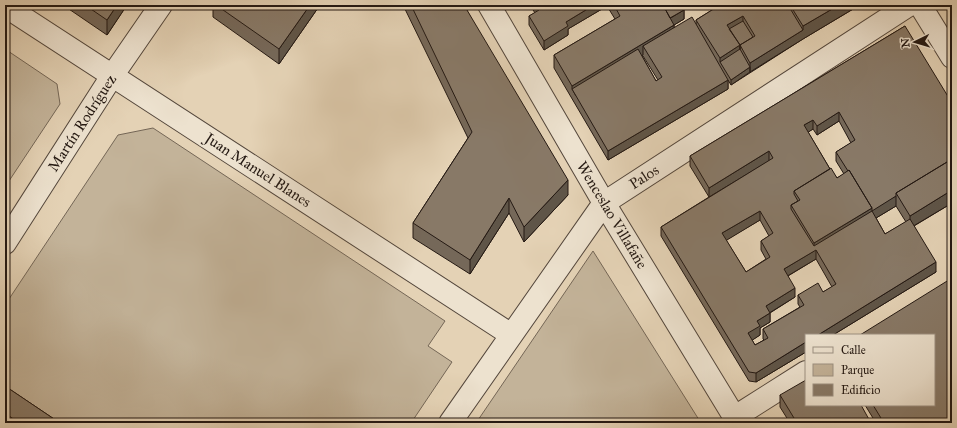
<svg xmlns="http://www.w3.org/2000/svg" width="957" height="428" font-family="'IM FELL Great Primer',serif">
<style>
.green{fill:#c3b399;stroke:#746656}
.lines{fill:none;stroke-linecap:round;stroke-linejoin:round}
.minor-casing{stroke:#54473c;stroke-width:24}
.minor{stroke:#ede2cf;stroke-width:22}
.wall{fill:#756859;stroke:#241913;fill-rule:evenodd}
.shaded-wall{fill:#5f5548;stroke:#241913}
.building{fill:#887967;stroke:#241913;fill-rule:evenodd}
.labels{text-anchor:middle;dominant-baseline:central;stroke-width:4;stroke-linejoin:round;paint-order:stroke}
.street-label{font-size:15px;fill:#241913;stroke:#ede2cf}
</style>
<rect width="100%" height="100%" fill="#e4d2b5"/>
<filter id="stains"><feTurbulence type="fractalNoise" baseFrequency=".005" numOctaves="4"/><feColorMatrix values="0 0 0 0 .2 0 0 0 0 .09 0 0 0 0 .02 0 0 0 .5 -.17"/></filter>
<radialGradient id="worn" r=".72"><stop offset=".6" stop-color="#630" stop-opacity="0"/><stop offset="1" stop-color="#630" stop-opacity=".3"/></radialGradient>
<!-- green -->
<path class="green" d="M5,49l52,35 3,20 -55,83z
M153,128l292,193 -17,25 24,16 -41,61h-406v-118l113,-170z
M593,251l108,172h-225z"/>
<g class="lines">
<defs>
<path id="minor" d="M489,5l115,198 134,220
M920,5l32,52
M5,6l505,328
M5,243l107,-167 49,-71
M735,417l71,-45
M450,423l154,-220 305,-198"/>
</defs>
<!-- minor casing -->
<use href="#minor" class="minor-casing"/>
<!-- minor -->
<use href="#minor" class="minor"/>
</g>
<!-- wall -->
<path class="wall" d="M63,5h64l-20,30z
M213,5h107l-41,59 -66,-47z
M403,5h61l104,190 -44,47 -15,-29 -39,61 -57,-36v-15l55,-85z
M530,5h161l-7,4v10l-10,6v3l22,-3v-5l24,-15h140l-57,34 -72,46 -3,-5v9l-120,71 -54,-92v-13l61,-36 -8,-13 -39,23v6l-24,15 -15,-25v-9l6,-3zM642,56h1l15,24 -2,1z
M905,26l47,177 -38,23 22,46 -103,63h-27v17l-50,30 -7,-1 -88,-145v-9l48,-30 -19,-31v-10zM839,121l12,22 -15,9v9l8,13 -7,4 -7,-9 -22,-37 5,-3 4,6zM896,206l10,16 -21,12 -9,-16zM760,220l9,16 -8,5v9l5,9 -20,13 -20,-32zM816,259l16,28 -9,5 -25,3v9l2,3 -37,22v10l1,1 -9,5 -3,-5 8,-5v-7l10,-6v-9l25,-16 -7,-21z
M5,386l55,37h-55z
M780,395l91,28h-81l-10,-16z
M865,405h69l18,18h-76z"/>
<!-- shaded-wall -->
<path class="shaded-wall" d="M117,5h10l-20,30v-15z
M310,5h10l-41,59v-15z
M594,5h13v1l-39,23v6l-24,15v-9l22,-19z
M680,5h11l-11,7z
M839,5h19v1l-55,33 -53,33v-9l53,-33v-4z
M684,10v9l-15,9v-9z
M743,16v9l-13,8 -3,-8z
M674,25v12l-31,9v9l-67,41 -4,-7v-3z
M740,45v9l-20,8v-4z
M750,67v5l-19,13v-5z
M728,80v9l-120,71v-9z
M839,112v9l-22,14v-9z
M813,120v9l-9,6v-10z
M769,151v10l-60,36v-9z
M568,180v15l-44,47v-15z
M952,190v13l-42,25v-12z
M896,196v10l-78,47 -2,-3v9l-32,19v-9l30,-18v-8l58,-35z
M509,198v15l-39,61v-14z
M760,211v9l-38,23v-10z
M936,262v10l-103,63h-15z
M795,288v9l-29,18v-9z
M770,313v9l-10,6v7l-12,8v-10l9,-12z
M806,342v10l-50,30v-9z"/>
<!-- building -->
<path class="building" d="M85,5h32l-10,15z
M216,5h94l-31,44z
M411,5h53l104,175 -44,47 -15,-29 -39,62 -57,-37 59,-91z
M536,5h58l-28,17 2,4 -24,15 -15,-25 10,-6z
M614,5h49l11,20 -102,61 -18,-31 66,-39z
M663,5h18l3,5 -14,8z
M720,5h68l15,25 -53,33 -10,-18 15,-9 -12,-20 -16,9 13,20 -20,13 -24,-38z
M790,5h49l-36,21z
M692,17l36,63 -120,71 -36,-62 66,-40 18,32 6,-4 -19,-31z
M743,21l10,16 -13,8v4v-4l-11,-16z
M905,26l47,77v56l-56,34v3l-24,15 13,23 25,-15 26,43 -118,73h-12v7l-50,31 -7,-1 -88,-145 112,-69 -4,-7 -60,37 -19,-32zM839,112l16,28 -19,12 12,19 1,-1 23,38v3l-58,35 -23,-37v-4l7,-4 -4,-7v-3l36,-22 -26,-44 9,-5 4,6zM760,211l13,22 -12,8 9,16 -24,15 -24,-39zM816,250l20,34 -13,8 -5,-9 -20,12 6,10 -41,24 5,9 -13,7 -7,-12 12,-7 -3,-5 13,-8 -4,-7 29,-18 -11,-19z
M740,49l10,18 -19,13 -11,-18z
M952,159v31l-42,26 -14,-23z
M831,168l6,10 12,-8 23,38 -58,35 -23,-38 9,-5 -6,-9z
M952,278v145h-68l-11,-18h61v-70h-74z
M806,380v25h55l10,18h-74l-17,-28z
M5,386l55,37h-41l-14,-10z"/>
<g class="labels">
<!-- street labels -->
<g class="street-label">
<text transform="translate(82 123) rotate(-57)">Martín Rodríguez</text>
<text transform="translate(258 170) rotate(33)">Juan Manuel Blanes</text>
<text transform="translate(644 177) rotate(-33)">Palos</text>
<text transform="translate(612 215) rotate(59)">Wenceslao Villafañe</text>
</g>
</g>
<!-- margin -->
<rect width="957" height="428" fill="none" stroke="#e4d2b5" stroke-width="20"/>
<rect x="6" y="6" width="945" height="416" fill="none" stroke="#241913" stroke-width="2"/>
<rect x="10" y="10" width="937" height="408" fill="none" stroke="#241913"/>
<!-- legend -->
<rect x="805" y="334" width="130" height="72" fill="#ede2cf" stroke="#9d9284"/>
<rect x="813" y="347" width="20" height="6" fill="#ede2cf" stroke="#9d9284"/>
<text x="841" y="354" font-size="12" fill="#241913">Calle</text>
<rect x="813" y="364" width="20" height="12" fill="#c3b399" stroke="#9d9284"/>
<text x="841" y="374" font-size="12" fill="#241913">Parque</text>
<rect x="813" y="384" width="20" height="12" fill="#887967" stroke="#9d9284"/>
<text x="841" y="394" font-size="12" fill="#241913">Edificio</text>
<!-- north arrow -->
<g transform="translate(915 42) rotate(265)" stroke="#ede2cf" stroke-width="3" paint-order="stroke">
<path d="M0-3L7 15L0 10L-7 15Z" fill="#241913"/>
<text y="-6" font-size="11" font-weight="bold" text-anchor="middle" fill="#241913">N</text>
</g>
<rect width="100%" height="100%" filter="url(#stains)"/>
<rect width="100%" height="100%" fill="url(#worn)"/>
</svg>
